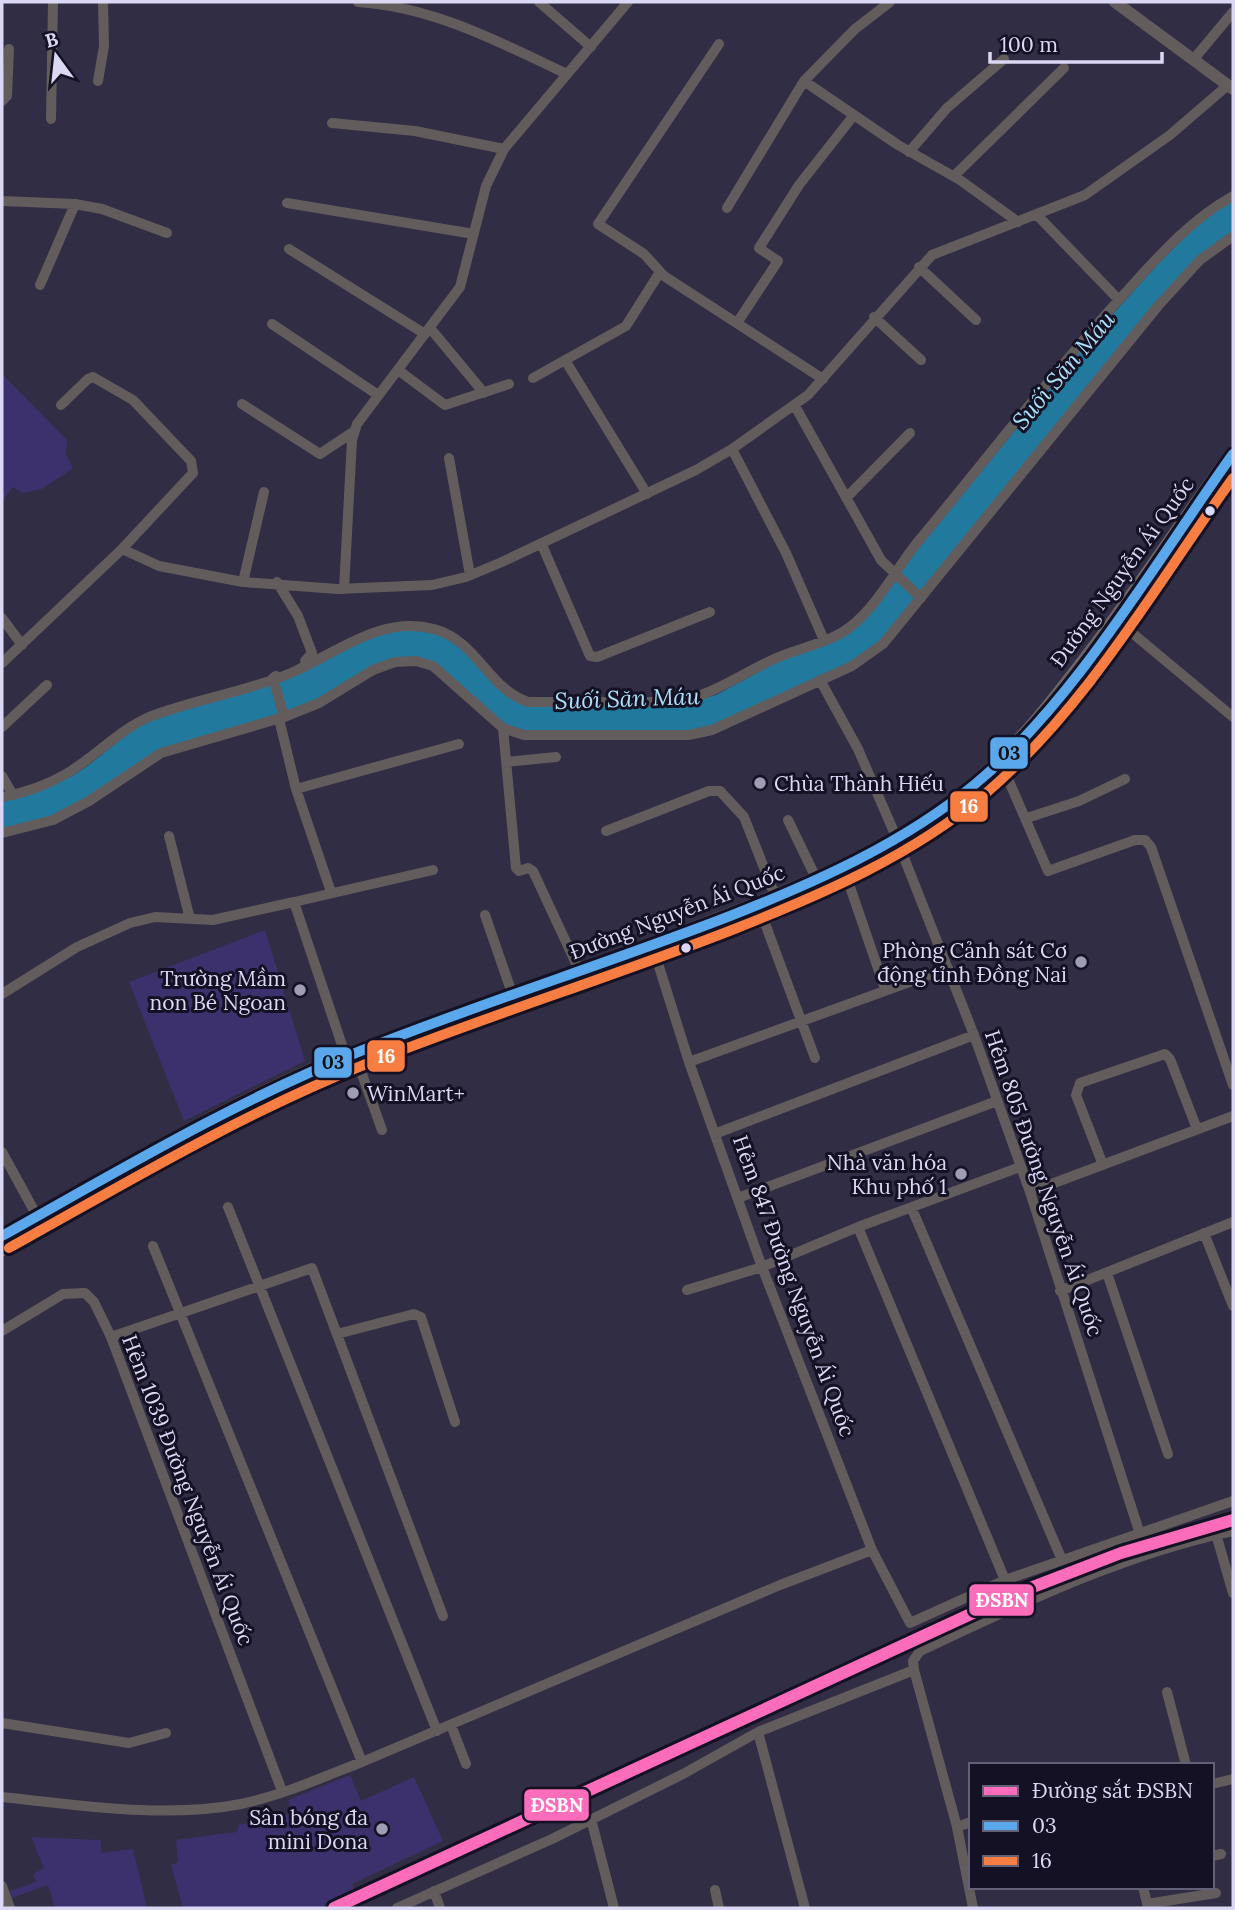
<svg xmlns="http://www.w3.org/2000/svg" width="1235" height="1910" font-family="Lora,serif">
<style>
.green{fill:#3c316d}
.water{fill:#217a9d}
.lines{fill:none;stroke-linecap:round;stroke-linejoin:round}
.minor{stroke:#635c5c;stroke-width:10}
.tertiary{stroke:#635c5c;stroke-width:12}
.primary{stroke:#6d6568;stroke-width:16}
.bus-1-casing{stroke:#131123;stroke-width:16}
.bus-2-casing{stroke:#131123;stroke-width:16}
.bus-1{stroke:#5aa8eb;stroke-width:10}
.bus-2{stroke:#f77d43;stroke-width:10}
.rail-1-casing{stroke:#131123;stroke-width:18}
.rail-1{stroke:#fb6dba;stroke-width:12}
.bus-dot{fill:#dad8f4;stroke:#131123;stroke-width:2.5}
.poi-dot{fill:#9f9cb6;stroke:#131123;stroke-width:2.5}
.labels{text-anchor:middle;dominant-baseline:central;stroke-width:6;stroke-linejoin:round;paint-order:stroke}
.street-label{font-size:21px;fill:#dad8f4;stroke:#131123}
.poi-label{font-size:21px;fill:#dad8f4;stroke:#131123;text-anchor:end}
.water-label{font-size:23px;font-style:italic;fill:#ace0f8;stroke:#131123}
.line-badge{stroke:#131123;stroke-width:2.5}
.badge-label{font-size:19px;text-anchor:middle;font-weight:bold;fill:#fff}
.pale-badge-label{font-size:19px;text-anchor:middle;font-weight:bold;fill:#111}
</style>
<rect width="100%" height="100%" fill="#312d44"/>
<!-- green -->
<path class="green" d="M2,374l65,66 -1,15 7,13 -31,21 -20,4 -9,-6 -11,15z
M265,930l40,131 -121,60 -55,-139z
M350,1775l11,26 53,-24 29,64 -91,43 5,12 -25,12h-149l-12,-43 7,-3 -2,-22 61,-8 2,-7 54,-12 -5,-13z
M31,1837l70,3v13l32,-4 14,59h-92l-7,-23 -36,13 -2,-7 26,-9 -3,-8 11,-6z"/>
<!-- water -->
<path class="water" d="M1233,201v31l-36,25 -317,384 -30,21 -138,64 -24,5 -163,-1 -21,-6 -69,-62 -40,-4 -78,41 -38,15 -119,35 -72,48 -36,19 -50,13v-28c22,-8 49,-14 70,-25 28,-16 49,-42 79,-55 43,-19 92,-28 137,-43 48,-16 89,-60 144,-45 42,11 55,59 95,73h151l38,-11 57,-31 77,-32 235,-287 73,-81 46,-46z"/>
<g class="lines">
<!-- minor -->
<path class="minor" d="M358,2c76,5 141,40 209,72
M539,2l52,45
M719,44l-121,180 46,30 20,22 159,103
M1193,60l40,-48
M98,81l6,-35 -1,-44
M804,81l94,64 62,35 58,42
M2,101l5,-5 2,-47
M51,119l2,-117
M332,123l83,8 89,18
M909,152l38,-44 57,-49
M954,176l110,-108
M2,201l73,3 27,5 65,24
M287,203l187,31
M727,208l77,-127 51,-52 35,-27
M1037,215l82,85
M289,249l136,85
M919,267l57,53
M40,285l35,-81
M874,317l47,43
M737,323l41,-62 -19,-13 40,-63 55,-70
M272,324l106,71
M430,328l54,65
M565,360l82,134
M398,370l47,35 64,-21
M533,378l93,-52 34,-54
M242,404l78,50 33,-22
M795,406l86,154 40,38
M732,449l54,104 38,87
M449,458l21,117
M846,498l64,-65
M542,545l48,111 7,1 113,-45
M122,549l37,17 84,16 94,7 95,-4 34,-8 36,-15 194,-92 36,-21 76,-54 124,-140 153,-60 85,-60 58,-50
M243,582l21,-90
M277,582l21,34 14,37 -7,8
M344,589l8,-149 5,-16 103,-137 26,-101 18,-37 124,-147
M2,618l20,27
M1125,627l108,90
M2,663l120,-114 71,-76 -2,-12 -58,-61 -40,-23 -5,2 -27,26
M276,676l-3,2 11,39
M820,680l38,69 39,90
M279,719l17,70 35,103
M2,727l45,-42
M503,728l13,140 3,3 9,-3 5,3 47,101
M506,762l50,-5
M1005,772l43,99 87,-31h10l6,7 82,238
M2,776l11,19
M296,789l163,-45
M2,797c22,-4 45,-12 64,-23 29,-17 53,-44 83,-57 46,-18 97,-25 142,-44 46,-20 89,-58 143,-44 44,12 53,59 94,73h147c37,-6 64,-27 97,-42 25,-12 56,-16 78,-33 27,-21 45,-56 66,-83 67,-80 130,-163 200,-241 37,-40 69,-80 117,-107
M1027,818l52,-17 46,-22
M788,820l29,60
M606,831l103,-40h11l24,26 32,81
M2,833l51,-13 36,-19 72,-48 123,-36 35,-14 54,-33 22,-8 21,-1 17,5 70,62 21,7h165l23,-5 140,-64 31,-22 275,-338 42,-46 33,-24
M169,836l21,83
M901,850l73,185 56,157 109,339
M848,881l37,108
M294,902l139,-32
M485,915l28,81
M763,918l52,140
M656,957l33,105 73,205 110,283 38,73 95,-43 228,-79
M2,994l75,-47 53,-24 25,-6 58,3 81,-18 52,155
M689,1062l259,-94
M358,1063l24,67
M717,1133l257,-98
M2,1152l35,64
M1103,1165l-27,-70 4,-12 85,-29 5,5 27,70
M1030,1192l203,-76
M738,1198l259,-97
M228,1207l209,524
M912,1209l150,351
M858,1227l147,353
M1204,1233l29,73
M153,1246l209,516
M1107,1273l61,181
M687,1290l75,-23 96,-40 162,-60
M1060,1291l173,-69
M2,1331l61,-37 22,-1 9,9 17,35 171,454
M337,1334l77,-20 7,3 34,105
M111,1337l201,-69 131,348
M1216,1534l17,59
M1167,1692l19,73
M2,1723l127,20 37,-10
M451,1725l15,39
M758,1732l47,176
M1212,1784l21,-5
M2,1797c77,8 162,22 239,7 42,-9 82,-27 121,-42l418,-177 92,-35
M591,1819l23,89
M957,1827l14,-5
M1212,1856l9,-2
M2,1886l8,22
M1143,1887l5,20
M715,1890l4,18
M434,1891l6,17
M1147,1904l69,-11
M397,1908l155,-69 131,-65 75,-42 156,-62
M973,1908l-16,-81 -43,-157 -1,-9 7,-10c101,-47 203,-97 313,-120"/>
<!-- tertiary -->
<path class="tertiary" d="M1115,2l118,87"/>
<!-- primary -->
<path class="primary" d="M991,784c98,-86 167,-205 242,-310
M381,1055l382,-137 95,-43 71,-43
M2,1236c118,-65 235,-137 361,-186 117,-45 236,-83 353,-129 92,-36 182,-73 258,-136 48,-40 87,-92 124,-141 46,-63 90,-128 135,-190
M2,1248l290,-156"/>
<defs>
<path id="bus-1" d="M2,1236c118,-66 235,-136 361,-186 121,-48 246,-87 367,-134 86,-34 172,-72 244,-131 100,-82 183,-225 259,-331"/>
<path id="bus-2" d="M9,1248c117,-65 232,-134 357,-184 123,-49 249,-88 371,-136 88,-35 176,-73 248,-134 102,-87 171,-209 248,-316"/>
</defs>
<!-- bus-1 casing -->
<use href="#bus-1" class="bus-1-casing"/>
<!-- bus-2 casing -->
<use href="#bus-2" class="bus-2-casing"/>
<!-- bus-1 -->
<use href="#bus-1" class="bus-1"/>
<!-- bus-2 -->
<use href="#bus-2" class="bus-2"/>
<defs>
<path id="rail-1" d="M334,1908l678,-313 109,-42 112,-33"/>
</defs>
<!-- rail-1 casing -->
<use href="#rail-1" class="rail-1-casing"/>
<!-- rail-1 -->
<use href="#rail-1" class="rail-1"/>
</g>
<!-- markers -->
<g class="bus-dot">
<circle cx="1210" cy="511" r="6"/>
<circle cx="686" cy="948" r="6"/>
</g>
<g class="poi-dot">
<circle cx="760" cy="783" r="7"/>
<circle cx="1081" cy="962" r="7"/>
<circle cx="300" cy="990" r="7"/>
<circle cx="353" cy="1093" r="7"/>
<circle cx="961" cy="1174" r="7"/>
<circle cx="382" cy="1829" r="7"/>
</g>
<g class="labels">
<!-- street labels -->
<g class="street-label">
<text transform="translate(1122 572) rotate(-54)">Đường Nguyễn Ái Quốc</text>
<text transform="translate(677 912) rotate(-21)">Đường Nguyễn Ái Quốc</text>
<text transform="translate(1044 1183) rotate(71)">Hẻm 805 Đường Nguyễn Ái Quốc</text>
<text transform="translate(794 1286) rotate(70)">Hẻm 847 Đường Nguyễn Ái Quốc</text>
<text transform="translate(188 1490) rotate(69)">Hẻm 1039 Đường Nguyễn Ái Quốc</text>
</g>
<!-- poi labels -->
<g class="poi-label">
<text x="774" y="783" text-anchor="start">Chùa Thành Hiếu</text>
<text x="1067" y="950">Phòng Cảnh sát Cơ<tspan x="1067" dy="24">động tỉnh Đồng Nai</tspan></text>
<text x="286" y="978">Trường Mầm<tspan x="286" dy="24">non Bé Ngoan</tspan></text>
<text x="367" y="1093" text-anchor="start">WinMart+</text>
<text x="947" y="1162">Nhà văn hóa<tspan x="947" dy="24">Khu phố 1</tspan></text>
<text x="368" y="1817">Sân bóng đa<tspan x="368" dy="24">mini Dona</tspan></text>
</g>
<!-- water labels -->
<g class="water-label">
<text transform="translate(1063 370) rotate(-50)">Suối Săn Máu</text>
<text transform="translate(627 698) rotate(-2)">Suối Săn Máu</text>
</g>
</g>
<g class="line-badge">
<rect x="989" y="736" width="40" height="34" rx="7" fill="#5aa8eb"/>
<rect x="949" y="790" width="40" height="33" rx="7" fill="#f77d43"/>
<rect x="366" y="1039" width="40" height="34" rx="7" fill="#f77d43"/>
<rect x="313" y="1046" width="40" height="33" rx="7" fill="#5aa8eb"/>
<rect x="968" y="1583" width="67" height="34" rx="7" fill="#fb6dba"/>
<rect x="523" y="1788" width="67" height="34" rx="7" fill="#fb6dba"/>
</g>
<g class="badge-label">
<text x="969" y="813">16</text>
<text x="386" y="1063">16</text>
<text x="1002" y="1607">ĐSBN</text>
<text x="557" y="1812">ĐSBN</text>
</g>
<g class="pale-badge-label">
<text x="1009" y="760">03</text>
<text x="333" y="1069">03</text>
</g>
<!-- border -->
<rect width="1235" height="1910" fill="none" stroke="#dad8f4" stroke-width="7"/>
<!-- legend -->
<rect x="969" y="1763" width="245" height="126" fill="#131123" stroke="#636177" stroke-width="2"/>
<rect x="983" y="1786" width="35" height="10" fill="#fb6dba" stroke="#636177" stroke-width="2"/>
<text x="1032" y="1798" font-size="21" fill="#dad8f4">Đường sắt ĐSBN</text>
<rect x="983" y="1821" width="35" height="10" fill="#5aa8eb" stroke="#636177" stroke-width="2"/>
<text x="1032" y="1833" font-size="21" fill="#dad8f4">03</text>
<rect x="983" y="1856" width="35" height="10" fill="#f77d43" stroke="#636177" stroke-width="2"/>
<text x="1032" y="1868" font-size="21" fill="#dad8f4">16</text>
<!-- north arrow -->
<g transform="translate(56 56) rotate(345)" stroke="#131123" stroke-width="5" paint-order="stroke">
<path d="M0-5L12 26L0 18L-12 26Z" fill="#dad8f4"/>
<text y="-10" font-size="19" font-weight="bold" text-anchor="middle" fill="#dad8f4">B</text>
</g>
<!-- scale -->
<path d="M990 52v10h172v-10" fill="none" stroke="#dad8f4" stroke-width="3.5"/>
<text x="1000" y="52" font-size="21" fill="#dad8f4" stroke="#131123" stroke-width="5" paint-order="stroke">100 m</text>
</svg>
